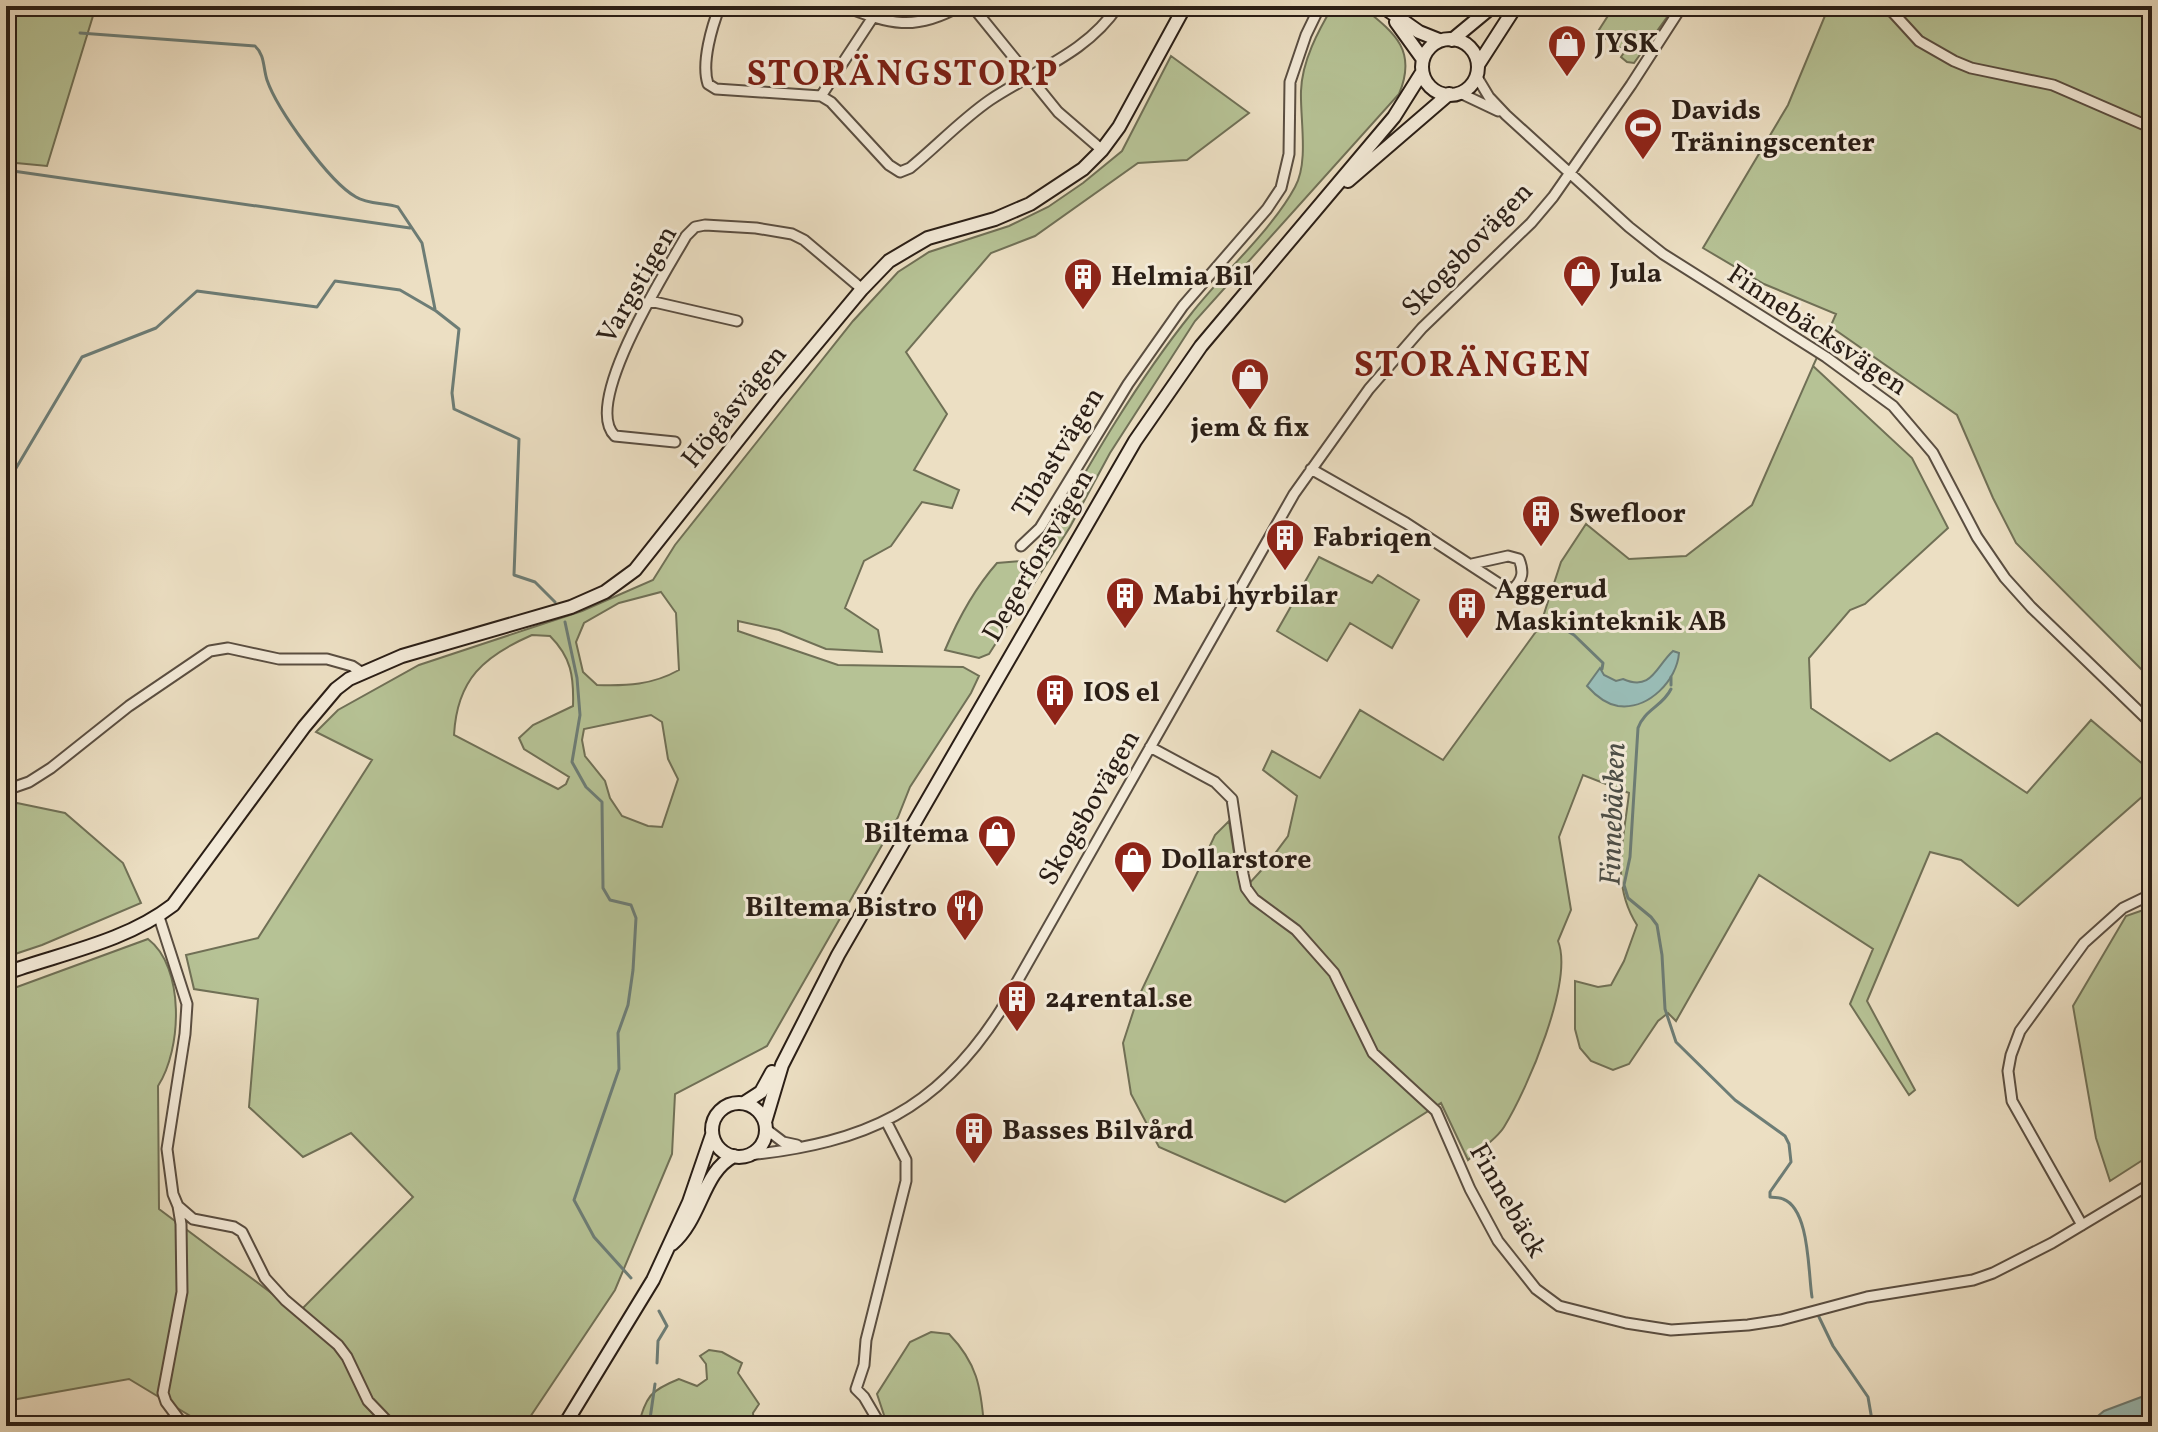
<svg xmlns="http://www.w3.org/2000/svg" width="2158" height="1432" font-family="Vollkorn,serif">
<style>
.green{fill:#b6c295;stroke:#707056;stroke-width:2;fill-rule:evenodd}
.water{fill:#99bcb6;stroke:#6d7d76;stroke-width:2}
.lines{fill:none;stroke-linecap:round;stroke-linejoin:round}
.stream{stroke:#6d7d76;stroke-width:3}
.street-casing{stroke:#5a4e41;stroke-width:13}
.secondary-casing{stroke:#2a1e16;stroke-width:16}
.street{stroke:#f3ead8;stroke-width:9}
.secondary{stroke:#f3ead8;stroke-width:12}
.labels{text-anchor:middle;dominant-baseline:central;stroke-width:6;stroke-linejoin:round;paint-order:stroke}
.poi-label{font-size:28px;font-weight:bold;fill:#2a1e16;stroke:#f3ead8;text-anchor:start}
.street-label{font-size:28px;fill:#2a1e16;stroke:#f3ead8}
.water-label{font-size:30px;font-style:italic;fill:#4b4d46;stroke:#f3ead8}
.district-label{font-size:36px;font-weight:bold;letter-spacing:2px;fill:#7a1f14;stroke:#f3ead8}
</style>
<rect width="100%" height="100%" fill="#ecdfc3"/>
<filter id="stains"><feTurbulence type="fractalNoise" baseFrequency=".0025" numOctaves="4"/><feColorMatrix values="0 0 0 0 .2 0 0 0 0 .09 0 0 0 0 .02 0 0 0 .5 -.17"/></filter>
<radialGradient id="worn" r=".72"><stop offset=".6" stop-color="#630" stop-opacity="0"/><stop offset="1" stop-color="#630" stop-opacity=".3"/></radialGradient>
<!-- green -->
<path class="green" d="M6,6h90l-49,160 -41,-4z
M1333,6h28c32,26 57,43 38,88l-204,227 -85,132 -40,74 -81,127 -10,4 -34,-8c13,-31 30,-62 52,-87l38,-3c48,-84 95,-170 156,-246 31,-40 81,-84 104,-127 14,-25 5,-68 6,-96 1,-30 17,-60 32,-85z
M1604,6h71l-41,57 -7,-1 -6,-5 4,-6 -28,-18 14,-22z
M1829,6h323v674l-136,-137 -23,-45 -36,-83 -126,-88 -18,39 99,92 36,70 -83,76 -15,6 -41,48 2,50 79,53 47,-28 90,60 64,-73 61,52v16l-134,118 -57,-46 -31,-8 -63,149 48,89 -6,5 -59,-91 23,-55 -114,-74 -83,146 -8,-8 -10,8 -29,43 -16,6 -22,-9 -11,-13 -5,-19v-48l23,6 13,-2 13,-24 13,-36c-27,-42 -13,-85 -8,-132l-46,-18 -24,62 12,73 -13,31c16,40 -31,149 -54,186 -8,13 -25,23 -36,33l-27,-57 -156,99 -126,-55 -28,-53 -8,-51 14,-43 78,-165 14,-14 8,51 10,14 21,-23 20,-27 9,-40 -34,-26 9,-19 48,27 40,-68 83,50 97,-134 21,-64 25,-38 43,35 57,-3 66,-51 84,-191 -72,-30 -61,-36 85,-143z
M1171,56l78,57 -62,47 -49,3 -103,73 -44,17 -85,99 41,62 -33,56 45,20 -7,18 -30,-6 -31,44 -27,15 -19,47 33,22 4,22 -56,-3 -47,-19 -41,-9v10l100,34 125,2 16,9 -8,17 -61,94 -12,30 -131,229 -92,48 -3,60 -57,136 -91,136h-317l-78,-47 -123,22v-410l142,-52c37,28 34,110 10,147l1,123 139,104 115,-116 -62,-64 -48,24 -54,-50 9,-108 -64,-10 -8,-34 72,-17 114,-178 -56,-28 22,-22 81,-45 163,-54 71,-31 22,-35 178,-224 45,-49 31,-20 80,-26 39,-19 35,-24 39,-32zM661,592l15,21 3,57c-27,15 -52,16 -82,15l-14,-13 -7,-30 8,-19 35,-20zM532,635l18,1c21,21 24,40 23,70l-40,19 -14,13 5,11 45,28 -3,7 -8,5 -104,-54c3,-56 30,-79 78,-100zM651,715l11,7 6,37 10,20 -16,48 -14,-1 -26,-10 -12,-18 -5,-17 -20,-25 -3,-16 2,-11z
M1319,557l53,26 6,-8 41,25 -27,48 -42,-25 -23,38 -50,-30z
M17,803l48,10 58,50 18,40 -99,42 -36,12v-151z
M2152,907v247l-42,27 -14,-43 -23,-132 53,-90z
M931,1332l18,2c28,29 32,53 35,92h-93l-7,-11 -7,-21 33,-52z
M709,1350l13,2 20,11 -4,10 21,31 -6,9 1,13h-116c9,-30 11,-35 41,-47l18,7 10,-7 -1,-15 -6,-8z"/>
<!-- water -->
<path class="water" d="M1673,651l6,2c-2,27 -30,57 -61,53 -12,-2 -23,-11 -31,-20l13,-18 4,7 12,6 7,-2c29,13 33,-13 50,-28z
M2152,1393v33h-66l18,-15z"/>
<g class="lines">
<!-- stream -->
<path class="stream" d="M80,33l175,13c10,9 8,22 12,34 10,29 62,102 89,117 11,7 29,6 42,10l24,36 13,66
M6,170l404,58
M6,485l76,-128 74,-29 41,-37 120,16 18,-26 65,9 36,21 23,18 -7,64 2,16 65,30 -5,136 21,7 20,20
M565,622l12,56 3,37 -8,47 14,25 16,15 1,86 7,12 21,5 5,13 -3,52 -5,35 -10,28 1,36 -45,131 20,37 37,41
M1554,623l20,12 29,28 -1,6
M1671,677v8
M1671,689c-8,17 -27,21 -33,39l-8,129 -6,28 4,13 23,19 6,8 5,30 3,54 11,33 59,58 50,36 4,8 2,18 -21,30v5c4,1 9,0 13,2 27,10 25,74 29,98
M1819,1317l14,29 35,51 5,29
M657,1363l1,-22 9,-15 -8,-15
M649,1426l6,-42"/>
<defs>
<path id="street" d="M720,6c-8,20 -19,57 -12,78l8,5 105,7 10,6 58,63 11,7 10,-4c27,-22 51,-48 80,-68 45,-30 97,-47 128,-94
M843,6c47,18 71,26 117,0
M972,6l86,106 44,38
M1887,6l32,35 35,20 17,7 82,17 99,43
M1477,77l12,20 17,18 123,112 34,27 163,103 67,49 40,47 44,84 28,41 26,29 121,117
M1460,93l38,18
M821,96l52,-79
M650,301l87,20
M675,442l-60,-6c-34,-32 52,-166 71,-200l9,-9 10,-2 51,3 36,6 12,6 58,49
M1311,469l95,54 95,62 12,4c10,-10 11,-17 6,-30l-11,-3 -36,8
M1021,546l19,-18 88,-144 55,-78 84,-97 14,-21 8,-34 1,-72 16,-47 14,-29
M1150,747l65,35 17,17 11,75 3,14 8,11 42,31 38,43 39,80 63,58 34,78 28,52 38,48 23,17 67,17 45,7 77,-5 33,-5 86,-23 106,-17 20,-7 59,-30 100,-60
M6,790l23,-8 22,-14 78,-62 81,-55 18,-3 51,11h48l25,7 9,6
M159,917l28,87 -2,30 -18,115 6,45 5,12 15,13 41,8 8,5 23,46 20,22 53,45 9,12 21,44 24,25
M766,1129l17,13 14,3
M750,1155c116,-13 187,-44 251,-145l293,-516 75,-105 53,-61 109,-105 22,-26 78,-112 51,-79
M178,1206l3,18 1,68 -19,101 3,9 18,24
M2082,1225l-70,-124 -4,-30 3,-16 9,-24 64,-88 39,-35 29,-14
M881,1426l-17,-29 -8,-8 8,-24 2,-25 40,-159v-21l-20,-39"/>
<path id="secondary" d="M1382,6l37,26 20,8
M1396,22l26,36
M1422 67a28 28 0 1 1 56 0a28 28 0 1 1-56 0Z
M1452,40l41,-34
M1478,65l38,-59
M1348,181l101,-87
M6,973c56,-20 119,-31 167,-68l131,-178 32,-38 13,-10 53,-23 169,-49 34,-15 30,-22 138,-174 89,-107 27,-28 39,-23 67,-19 35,-15 53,-35 19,-19 17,-23 66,-121
M712 1130a27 27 0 1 1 54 0a27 27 0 1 1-54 0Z
M744,1103l17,-11 11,-20
M765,1122l17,-57 56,-110 297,-514 66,-95 193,-229 27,-43
M672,1244c30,-26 30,-72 62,-88
M564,1426l89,-146 36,-78 23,-67"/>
</defs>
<!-- street casing -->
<use href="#street" class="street-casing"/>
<!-- secondary casing -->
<use href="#secondary" class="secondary-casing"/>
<!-- street -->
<use href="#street" class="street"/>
<!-- secondary -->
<use href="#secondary" class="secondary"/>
</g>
<!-- icons -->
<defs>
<symbol id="shop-pin" viewBox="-11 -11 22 30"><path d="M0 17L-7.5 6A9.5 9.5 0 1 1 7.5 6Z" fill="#8f2418" stroke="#f3ead8"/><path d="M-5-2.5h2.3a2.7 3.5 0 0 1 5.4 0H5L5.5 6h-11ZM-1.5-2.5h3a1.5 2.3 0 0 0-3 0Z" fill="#fff"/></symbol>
<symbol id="stadium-pin" viewBox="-11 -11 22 30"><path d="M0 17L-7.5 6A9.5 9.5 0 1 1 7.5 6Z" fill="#8f2418" stroke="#f3ead8"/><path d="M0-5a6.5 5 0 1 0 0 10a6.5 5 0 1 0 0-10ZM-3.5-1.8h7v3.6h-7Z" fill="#fff"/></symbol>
<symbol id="building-pin" viewBox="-11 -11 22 30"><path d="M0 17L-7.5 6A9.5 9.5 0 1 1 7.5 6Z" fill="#8f2418" stroke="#f3ead8"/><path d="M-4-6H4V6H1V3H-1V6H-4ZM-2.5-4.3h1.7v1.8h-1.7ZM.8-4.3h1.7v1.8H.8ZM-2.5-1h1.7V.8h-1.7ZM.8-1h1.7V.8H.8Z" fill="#fff"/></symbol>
<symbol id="restaurant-pin" viewBox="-11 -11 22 30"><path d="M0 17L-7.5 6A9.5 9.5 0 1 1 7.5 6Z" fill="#8f2418" stroke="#f3ead8"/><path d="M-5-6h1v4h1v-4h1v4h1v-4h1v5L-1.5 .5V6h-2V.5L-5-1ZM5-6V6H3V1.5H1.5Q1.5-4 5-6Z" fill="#fff"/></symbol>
</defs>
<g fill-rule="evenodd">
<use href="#shop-pin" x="1545" y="22" width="44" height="60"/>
<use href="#stadium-pin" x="1621" y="105" width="44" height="60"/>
<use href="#shop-pin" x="1560" y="252" width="44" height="60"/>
<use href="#building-pin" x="1061" y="255" width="44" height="60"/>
<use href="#shop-pin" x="1228" y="355" width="44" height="60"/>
<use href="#building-pin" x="1519" y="492" width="44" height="60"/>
<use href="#building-pin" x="1263" y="516" width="44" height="60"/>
<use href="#building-pin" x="1103" y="574" width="44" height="60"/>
<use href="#building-pin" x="1445" y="584" width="44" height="60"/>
<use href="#building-pin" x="1033" y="671" width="44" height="60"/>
<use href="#shop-pin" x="975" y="812" width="44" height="60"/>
<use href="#shop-pin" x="1111" y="838" width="44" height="60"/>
<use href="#restaurant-pin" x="943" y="886" width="44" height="60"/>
<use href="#building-pin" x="995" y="977" width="44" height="60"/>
<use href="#building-pin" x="952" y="1109" width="44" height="60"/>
</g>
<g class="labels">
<!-- poi labels -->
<g class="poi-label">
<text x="1595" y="44">JYSK</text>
<text x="1671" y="111">Davids<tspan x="1671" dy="32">Träningscenter</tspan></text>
<text x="1610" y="274">Jula</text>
<text x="1111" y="277">Helmia Bil</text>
<text x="1250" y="428" text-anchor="middle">jem &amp; fix</text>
<text x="1569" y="514">Swefloor</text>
<text x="1313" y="538">Fabriqen</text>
<text x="1495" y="590">Aggerud<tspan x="1495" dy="32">Maskinteknik AB</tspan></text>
<text x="1153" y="596">Mabi hyrbilar</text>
<text x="1083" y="693">IOS el</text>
<text x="969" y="834" text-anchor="end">Biltema</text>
<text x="1161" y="860">Dollarstore</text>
<text x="937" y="908" text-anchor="end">Biltema Bistro</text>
<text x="1045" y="999">24rental.se</text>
<text x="1002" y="1131">Basses Bilvård</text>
</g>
<!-- street labels -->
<g class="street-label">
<text transform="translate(1468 250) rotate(-46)">Skogsbovägen</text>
<text transform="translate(638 285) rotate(-60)">Vargstigen</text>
<text transform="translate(1817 331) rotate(34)">Finnebäcksvägen</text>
<text transform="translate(735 407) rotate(-51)">Högåsvägen</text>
<text transform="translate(1059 453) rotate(-58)">Tibastvägen</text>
<text transform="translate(1039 556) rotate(-60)">Degerforsvägen</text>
<text transform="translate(1090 808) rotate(-60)">Skogsbovägen</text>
<text transform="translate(1507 1201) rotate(60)">Finnebäck</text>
</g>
<!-- water labels -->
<g class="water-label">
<text transform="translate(1614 814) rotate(-88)">Finnebäcken</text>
</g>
<!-- district labels -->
<g class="district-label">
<text x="903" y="76">STORÄNGSTORP</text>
<text x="1473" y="367">STORÄNGEN</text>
</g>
</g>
<!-- margin -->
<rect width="2158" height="1432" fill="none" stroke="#ecdfc3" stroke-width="32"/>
<rect x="8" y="8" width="2142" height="1416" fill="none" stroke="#2a1e16" stroke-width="4"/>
<rect x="16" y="16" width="2126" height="1400" fill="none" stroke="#2a1e16" stroke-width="2"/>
<rect width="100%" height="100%" filter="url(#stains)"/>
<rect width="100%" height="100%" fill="url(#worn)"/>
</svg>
